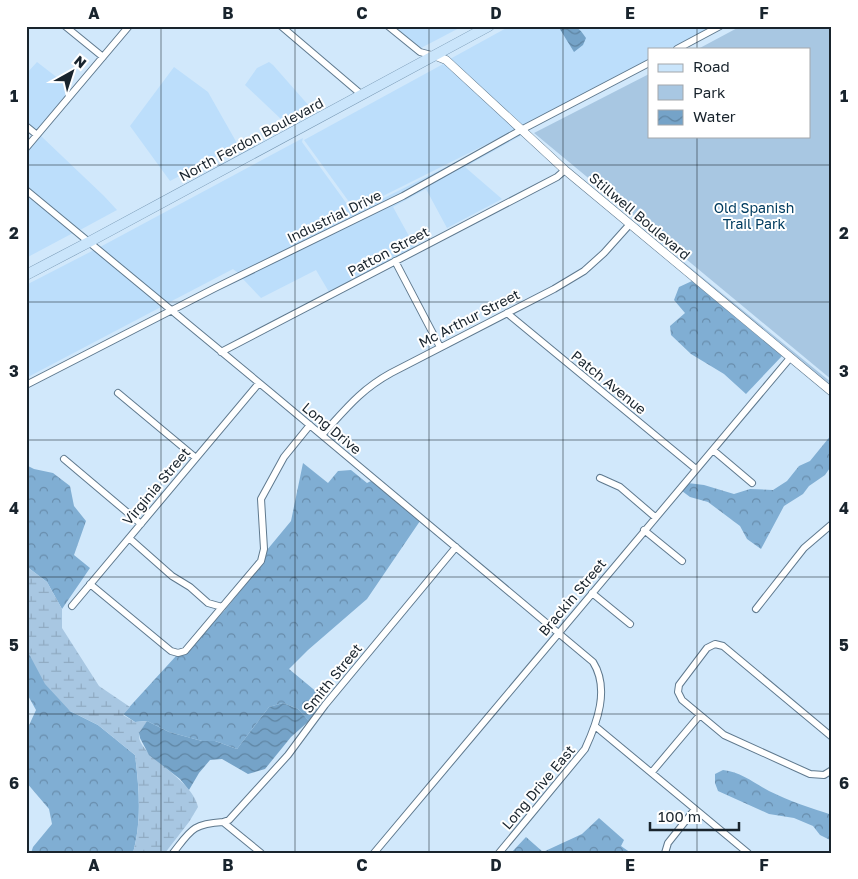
<svg xmlns="http://www.w3.org/2000/svg" width="858" height="879" font-family="'Golos Text',sans-serif">
<style>
.built{fill:#bcdefb}
.green{fill:#a8c7e2}
.forest{fill:url(#forest-crowns)}
.wetland{fill:url(#wetland-marsh)}
.water{fill:url(#water-waves)}
.lines{fill:none;stroke-linecap:round;stroke-linejoin:round}
.minor-casing{stroke:#5f798e;stroke-width:8}
.tertiary-casing{stroke:#5f798e;stroke-width:9}
.primary-casing{stroke:#7596b2;stroke-width:11}
.minor{stroke:#fff;stroke-width:6}
.tertiary{stroke:#fff;stroke-width:8}
.primary{stroke:#cae5fb;stroke-width:10}
.grid{fill:none;stroke:#19242d;stroke-width:1;stroke-opacity:0.55}
.labels{text-anchor:middle;dominant-baseline:central;stroke-width:4;stroke-linejoin:round;paint-order:stroke}
.street-label{font-size:14px;fill:#19242d;stroke:#fff}
.park-label{font-size:14px;fill:#013c60;stroke:#fff}
.neatline{fill:none;stroke:#19242d;stroke-width:2}
.grid-label{font-size:16px;text-anchor:middle;font-weight:bold;fill:#19242d}
</style>
<defs>
<pattern id="forest-crowns" width="20" height="18" patternUnits="userSpaceOnUse" patternTransform="scale(1.25)"><rect width="20" height="18" fill="#80aed3"/><path d="M2 6a3 3 0 1 1 6 0M12 15a3 3 0 1 1 6 0" fill="none" stroke="#688dac"/></pattern>
<pattern id="wetland-marsh" width="20" height="14" patternUnits="userSpaceOnUse" patternTransform="scale(1.25)"><rect width="20" height="14" fill="#a8c7e2"/><path d="M1 5h8M5 5V1M11 12h8M15 12V8" fill="none" stroke="#90abc2"/></pattern>
<pattern id="water-waves" width="16" height="10" patternUnits="userSpaceOnUse" patternTransform="scale(1.25)"><rect width="16" height="10" fill="#75a3c8"/><path d="M0 5q4-4 8 0t8 0" fill="none" stroke="#5f85a3"/></pattern>
</defs>
<rect width="100%" height="100%" fill="#d1e8fb"/>
<!-- built -->
<path class="built" d="M393,26h70l-42,22z
M510,26h203l-43,23h-21v11l-127,66 -72,-67z
M37,62l35,27 -35,42 -11,-9v-48z
M269,62l4,3 37,42 -27,14 -38,-36 12,-17z
M445,63l72,66 -162,81 -51,-70z
M174,67l34,25 30,53 -68,36 -40,-55z
M521,134l1,1 -57,32 37,32 -55,29 -21,-39 -33,18 22,40 -86,45 -13,-22 -55,28 -19,-20 162,-79z
M41,136l63,60 13,14 -37,20 -54,-44v-33z
M303,138l-1,4 50,69 4,1 116,-58 -70,39 -164,80 -5,-4 -65,34 -68,-56z
M26,195l47,38 -47,25z
M94,250l67,57 -135,71v-93z"/>
<!-- green -->
<path class="green" d="M741,26h91v354l-298,-247 115,-59v62h160v-87h-111z
M637,224l195,159v5l-196,-163z"/>
<!-- forest -->
<path class="forest" d="M692,281l90,75 -36,38 -22,-20 -33,-20 -20,-19 -1,-9 15,-13 -11,-13 5,-13z
M832,434v31l-7,10 -16,11 -6,8 -19,12 -23,43 -14,-10 -7,-13 -32,-24 -18,-5 -8,-6 6,-8 16,2 30,9 16,-5 23,1 14,-9 12,-15 11,-5z
M303,463l25,20 10,-12 13,-1 16,13 4,-2 49,40 -53,78 -59,51 -19,19 35,29 -15,23 -11,-12 -15,-6 -14,4 -32,42 -22,-8h-13l-33,-9 -22,-11 -12,1 -12,-8 53,-58 10,-3 38,-42 36,-44 6,-11 1,-6 24,-29z
M26,465l8,4 19,4 17,13 4,20 12,15 -12,34 16,13 -28,41 -15,-27 -21,-16z
M26,611l2,41 42,59 28,14 37,30c4,32 7,66 -2,98h-102l2,-6 19,-23 -3,-15 -23,-27v-50l10,-22 -10,-18z
M723,770c18,2 31,13 46,21 20,10 42,17 63,24v26l-12,-6 -7,-9 -19,-8 -25,-4 -51,-23 -3,-8v-9z
M599,818l25,22 -3,6 10,7h-120l15,-16 17,15 39,-18z"/>
<!-- wetland -->
<path class="wetland" d="M26,566l21,16 15,27v19l37,58 31,21 -7,8 12,7 12,-1c-2,5 -7,9 -8,14 -2,20 53,43 59,72l-9,15 -24,31h-32c9,-32 6,-66 2,-98l-37,-30 -28,-14 -25,-27 -17,-32z"/>
<!-- water -->
<path class="water" d="M558,26c16,0 19,-2 28,12l-3,7 -9,7z
M283,703l15,6 11,12 -18,16 -26,32 -17,5 -26,-15 -12,1 -11,13 -10,17 -9,-11 -31,-24 -9,-17 -1,-5 8,-12 22,11 33,9h13l22,8 32,-42z"/>
<g class="lines">
<defs>
<path id="minor" d="M65,26l38,31
M281,26l81,69
M388,26l32,26 15,4
M677,49l43,-23
M26,126l11,9
M26,148l103,-122
M26,190l243,201 324,271c17,27 4,61 -8,87l-86,104
M395,261l45,86
M507,313l189,156
M221,352l336,-175 8,-7
M26,385l189,-97 188,-92 118,-66 128,-67
M118,393l78,65
M322,435c23,-25 38,-45 69,-62l163,-84 30,-18 20,-18 26,-29
M713,450l39,33
M64,459l77,65
M600,478l20,9 35,30
M644,530l38,31
M129,538l43,38 18,11 18,16 14,4
M90,584l81,67 7,2 7,-2 76,-90 3,-12 -3,-50 23,-42 26,-32
M592,593l38,31
M72,606l187,-223
M756,609l48,-61 28,-24
M595,726l153,127
M832,737l-109,-91 -8,-2 -8,4 -28,37 -1,7 4,8 42,35 86,39 14,1 8,-5
M652,772l48,-57
M223,822l6,-2 59,-65 37,-50 131,-158
M173,853c18,-23 19,-29 50,-31l38,31
M374,853l416,-495
M665,853l3,-10 27,-34"/>
<path id="tertiary" d="M436,56l10,4 119,110 267,222"/>
<path id="primary" d="M26,275l63,-33 400,-216"/>
</defs>
<!-- minor casing -->
<use href="#minor" class="minor-casing"/>
<!-- tertiary casing -->
<use href="#tertiary" class="tertiary-casing"/>
<!-- primary casing -->
<use href="#primary" class="primary-casing"/>
<!-- minor -->
<use href="#minor" class="minor"/>
<!-- tertiary -->
<use href="#tertiary" class="tertiary"/>
<!-- primary -->
<use href="#primary" class="primary"/>
</g>
<!-- grid -->
<path class="grid" d="M161,26v827M295,26v827M429,26v827M563,26v827M697,26v23M697,136v717M26,165h806M26,302h806M26,440h806M26,577h806M26,714h806"/>
<g class="labels">
<!-- street labels -->
<g class="street-label">
<text transform="translate(251 139) rotate(-28)">North Ferdon Boulevard</text>
<text transform="translate(334 216) rotate(-26)">Industrial Drive</text>
<text transform="translate(640 216) rotate(40)">Stillwell Boulevard</text>
<text transform="translate(388 251) rotate(-28)">Patton Street</text>
<text transform="translate(469 318) rotate(-27)">Mc Arthur Street</text>
<text transform="translate(609 382) rotate(39)">Patch Avenue</text>
<text transform="translate(332 428) rotate(40)">Long Drive</text>
<text transform="translate(156 486) rotate(-50)">Virginia Street</text>
<text transform="translate(572 597) rotate(-50)">Brackin Street</text>
<text transform="translate(332 678) rotate(-51)">Smith Street</text>
<text transform="translate(538 787) rotate(-50)">Long Drive East</text>
</g>
<!-- park labels -->
<g class="park-label">
<text x="754" y="207">Old Spanish<tspan x="754" dy="16">Trail Park</tspan></text>
</g>
</g>
<!-- border -->
<rect width="858" height="879" fill="none" stroke="#ffffff" stroke-width="55"/>
<!-- legend -->
<rect x="648" y="48" width="162" height="90" fill="#ffffff" stroke="#a3a7ab"/>
<rect x="658" y="64" width="25" height="8" fill="#cae5fb" stroke="#a3a7ab"/>
<text x="693" y="72" font-size="15" fill="#19242d">Road</text>
<rect x="658" y="85" width="25" height="15" fill="#a8c7e2" stroke="#a3a7ab"/>
<text x="693" y="98" font-size="15" fill="#19242d">Park</text>
<rect x="658" y="110" width="25" height="15" fill="url(#water-waves)" stroke="#a3a7ab"/>
<text x="693" y="122" font-size="15" fill="#19242d">Water</text>
<!-- north arrow -->
<g transform="translate(72 72) rotate(39)" stroke="#ffffff" stroke-width="4" paint-order="stroke">
<path d="M0-4L9 19L0 12L-9 19Z" fill="#19242d"/>
<text y="-8" font-size="14" font-weight="bold" text-anchor="middle" fill="#19242d">N</text>
</g>
<!-- scale -->
<path d="M650 822v8h89v-8" fill="none" stroke="#19242d" stroke-width="2.5"/>
<text x="658" y="822" font-size="15" fill="#19242d" stroke="#ffffff" stroke-width="4" paint-order="stroke">100 m</text>
<rect x="28" y="28" width="802" height="824" class="neatline"/>
<g class="grid-label">
<text x="94" y="19">A</text>
<text x="228" y="19">B</text>
<text x="362" y="19">C</text>
<text x="496" y="19">D</text>
<text x="630" y="19">E</text>
<text x="764" y="19">F</text>
<text x="14" y="102">1</text>
<text x="844" y="102">1</text>
<text x="14" y="239">2</text>
<text x="844" y="239">2</text>
<text x="14" y="377">3</text>
<text x="844" y="377">3</text>
<text x="14" y="514">4</text>
<text x="844" y="514">4</text>
<text x="14" y="651">5</text>
<text x="844" y="651">5</text>
<text x="14" y="789">6</text>
<text x="844" y="789">6</text>
<text x="94" y="871">A</text>
<text x="228" y="871">B</text>
<text x="362" y="871">C</text>
<text x="496" y="871">D</text>
<text x="630" y="871">E</text>
<text x="764" y="871">F</text>
</g>
</svg>
